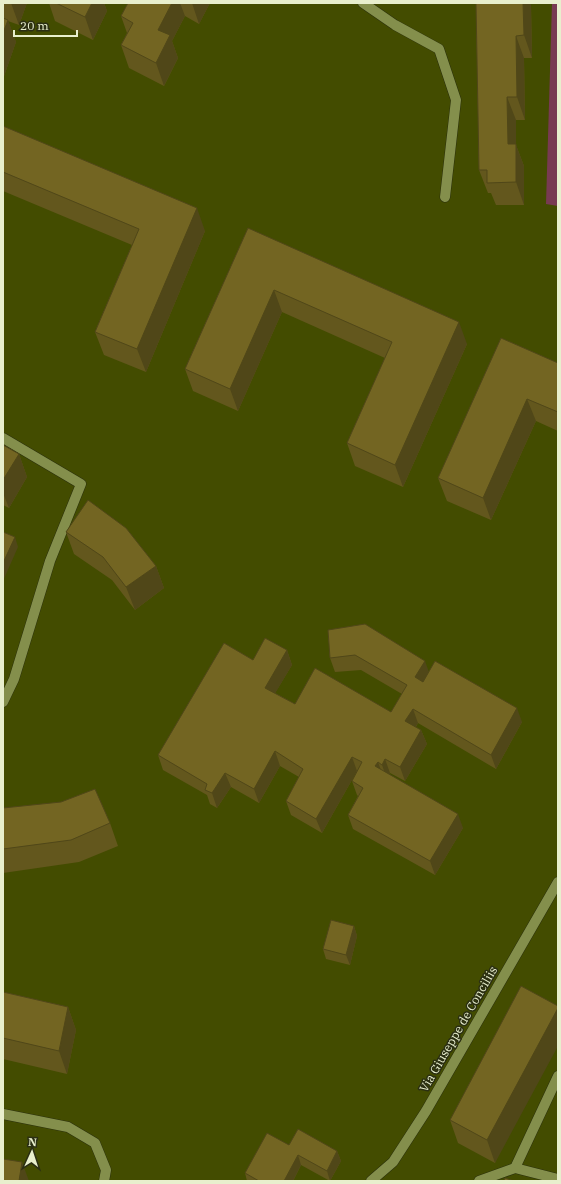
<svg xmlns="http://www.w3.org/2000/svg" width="561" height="1184" font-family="'IBM Plex Serif',serif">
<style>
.green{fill:#783a52}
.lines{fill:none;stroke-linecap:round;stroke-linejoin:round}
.minor-casing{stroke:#2b300c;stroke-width:11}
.minor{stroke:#848f4c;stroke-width:10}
.wall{fill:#63571d}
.shaded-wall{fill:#504718}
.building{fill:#736522;stroke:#504718}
.labels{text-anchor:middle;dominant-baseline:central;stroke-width:3;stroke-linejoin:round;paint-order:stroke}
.street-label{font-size:12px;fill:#e8efcd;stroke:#2b2f13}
</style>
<rect width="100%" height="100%" fill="#434c00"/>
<!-- green -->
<path class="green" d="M552,3h6v203l-12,-2z"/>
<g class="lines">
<defs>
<path id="minor" d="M363,3l32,22 44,24 17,51 -11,97
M3,438l78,46 -31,77 -36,118 -11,23
M3,1114l65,13 27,16 11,27 -2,11
M515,1168l43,11
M371,1181l22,-19 33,-51 132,-229
M479,1181l36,-13 43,-92"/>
</defs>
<!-- minor casing -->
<use href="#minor" class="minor-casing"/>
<!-- minor -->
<use href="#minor" class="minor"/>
</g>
<!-- wall -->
<path class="wall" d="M3,3h24l-8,22 -11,-4 8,21 -13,37z
M49,3h55l3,8 -14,29 -38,-19z
M128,3h82l-11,21 -14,-8 -13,25 6,17 -14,28 -35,-18 -8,-23 6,-12 -6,-17z
M476,3l55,2 1,53h-8l1,62h-9v25l8,21v39h-28l-5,-12h-3l-9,-23z
M3,126l202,105 -59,141 -42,-17 -9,-23 37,-87 -129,-54z
M248,228l219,116 -64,143 -48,-21 -8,-23 38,-85 -103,-46 -44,99 -45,-20 -8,-22z
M558,363v68l-22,-10 -45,99 -44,-19 -9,-23z
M3,445l16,9 8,23 -18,31 -6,-3z
M66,532l90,34 8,22 -29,22 -23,-30 -38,-26z
M328,630l101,42 93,50 -26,47 -78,-46 -2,4 5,3 6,14 -22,37 -15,-8 -1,2 74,53 -28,47 -82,-46 -5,-14 10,-19 -1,-1 -5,-14 5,-10 -35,62 -31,-18 -5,-14 13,-24 -19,-11 -21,37 -28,-16 -14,21 -7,-4 -3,-9 -44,-25 -5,-15 95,-95 34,-10 5,15 -17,28 20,11 96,8 11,-18 -41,-24 -26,2 -5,-14z
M3,808l107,15 8,23 -39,16 -76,11z
M354,926l3,10 -7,29 -24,-6 -3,-10z
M3,992l65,15 8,23 -9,44 -64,-15z
M558,1006l-63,157 -37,-20 -8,-23z
M289,1145l48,6 4,10 -11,20 -29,-16 -8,16h-46l-2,-8z"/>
<!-- shaded-wall -->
<path class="shaded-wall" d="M11,3h16l-8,22z
M92,3h12l3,8 -14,29 -8,-23z
M172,3h8l5,13 -13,25 6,17 -14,28 -8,-23 2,-33z
M192,3h18l-11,21z
M523,3h7l1,2 1,53 -8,-23z
M8,20l8,22 -13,37v-46z
M516,36l8,22 1,62 -8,-23z
M507,97l9,23v25l8,21v39l-8,-23 -8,-38z
M197,208l8,23 -59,141 -9,-23z
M274,290l8,22 -44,99 -8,-22z
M459,322l8,22 -64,143 -8,-22z
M527,399l9,22 -45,99 -8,-22z
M19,454l8,23 -18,31 -6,-15v-13z
M15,537l3,10 -15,34v-18z
M156,566l8,22 -29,22 -9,-23z
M287,650l5,15 -22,37 -5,-14z
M425,661l5,14 -10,16 -5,-14z
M517,708l5,14 -26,47 -5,-14z
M413,709l5,14 -7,12 -6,-14z
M421,730l6,14 -22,37 -5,-14z
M275,751l5,15 -21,37 -5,-14z
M352,757l5,14 -35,62 -6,-14z
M385,759l5,14 -3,6 -5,-14z
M378,762l5,14 -8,-10z
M225,773l6,14 -14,21 -5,-15z
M458,814l5,14 -28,47 -5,-14z
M354,926l3,10 -7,29 -4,-10z
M68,1007l8,23 -9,44 -8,-23z
M558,1008v38l-63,117 -8,-23z
M337,1151l4,10 -11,20 -3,-10z
M298,1155l3,10 -8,16h-9z
M22,1162l7,19h-10z"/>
<!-- building -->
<path class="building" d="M56,3h36l-7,14z
M128,3h44l-14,27 12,5 -14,28 -35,-18 12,-22 -12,-7z
M476,3h47l1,32 -8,1 1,61h-10l1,47h8v38l-29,1v-13h-8z
M3,18l5,2 -5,13z
M3,126l194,82 -60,141 -42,-17 44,-103 -136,-57z
M248,228l211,94 -64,143 -48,-22 45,-101 -118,-52 -44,99 -45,-20z
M501,338l57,25v49l-31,-13 -44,99 -45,-20z
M3,445l16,9 -16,26z
M88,500l38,28 30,38 -30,21 -23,-30 -37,-25z
M3,532l12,5 -12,26z
M365,624l60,37 -10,16 8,5 12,-21 82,47 -26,47 -78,-46 -8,12 16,9 -21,37 -15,-8 -3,6 -4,-3 -3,4 83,48 -28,47 -82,-46 15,-27 -11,-7 10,-19 -10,-5 -36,62 -30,-18 17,-32 -28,-18 -21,38 -29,-16 -13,20 -7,-3 2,-6 -49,-29 66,-112 29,17 12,-22 22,12 -22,38 30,16 20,-36 76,44 16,-27 -52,-30 -25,3 -2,-28z
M95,789l15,34 -39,17 -68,9v-41l58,-6z
M331,920l23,6 -8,29 -23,-6z
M521,986l37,20v2l-71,132 -37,-20z
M3,992l65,15 -9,44 -56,-13z
M298,1129l39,22 -10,20 -29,-16 -14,26h-25l-14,-8 22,-40 22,12z
M3,1159l19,3 -3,19h-16z
M505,1178l9,3h-10z"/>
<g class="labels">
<!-- street labels -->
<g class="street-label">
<text transform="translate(458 1029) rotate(-60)">Via Giuseppe de Conciliis</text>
</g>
</g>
<!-- border -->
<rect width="561" height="1184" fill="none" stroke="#e8efcd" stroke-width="8"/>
<!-- north arrow -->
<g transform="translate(32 1152) rotate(3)" stroke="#2b2f13" stroke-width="3" paint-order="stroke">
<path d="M0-3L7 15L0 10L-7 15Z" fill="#e8efcd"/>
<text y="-6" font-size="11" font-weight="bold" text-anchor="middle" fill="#e8efcd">N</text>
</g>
<!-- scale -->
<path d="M14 30v6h63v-6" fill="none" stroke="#e8efcd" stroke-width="2"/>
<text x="20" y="30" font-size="12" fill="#e8efcd" stroke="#2b2f13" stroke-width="3" paint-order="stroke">20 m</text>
</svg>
